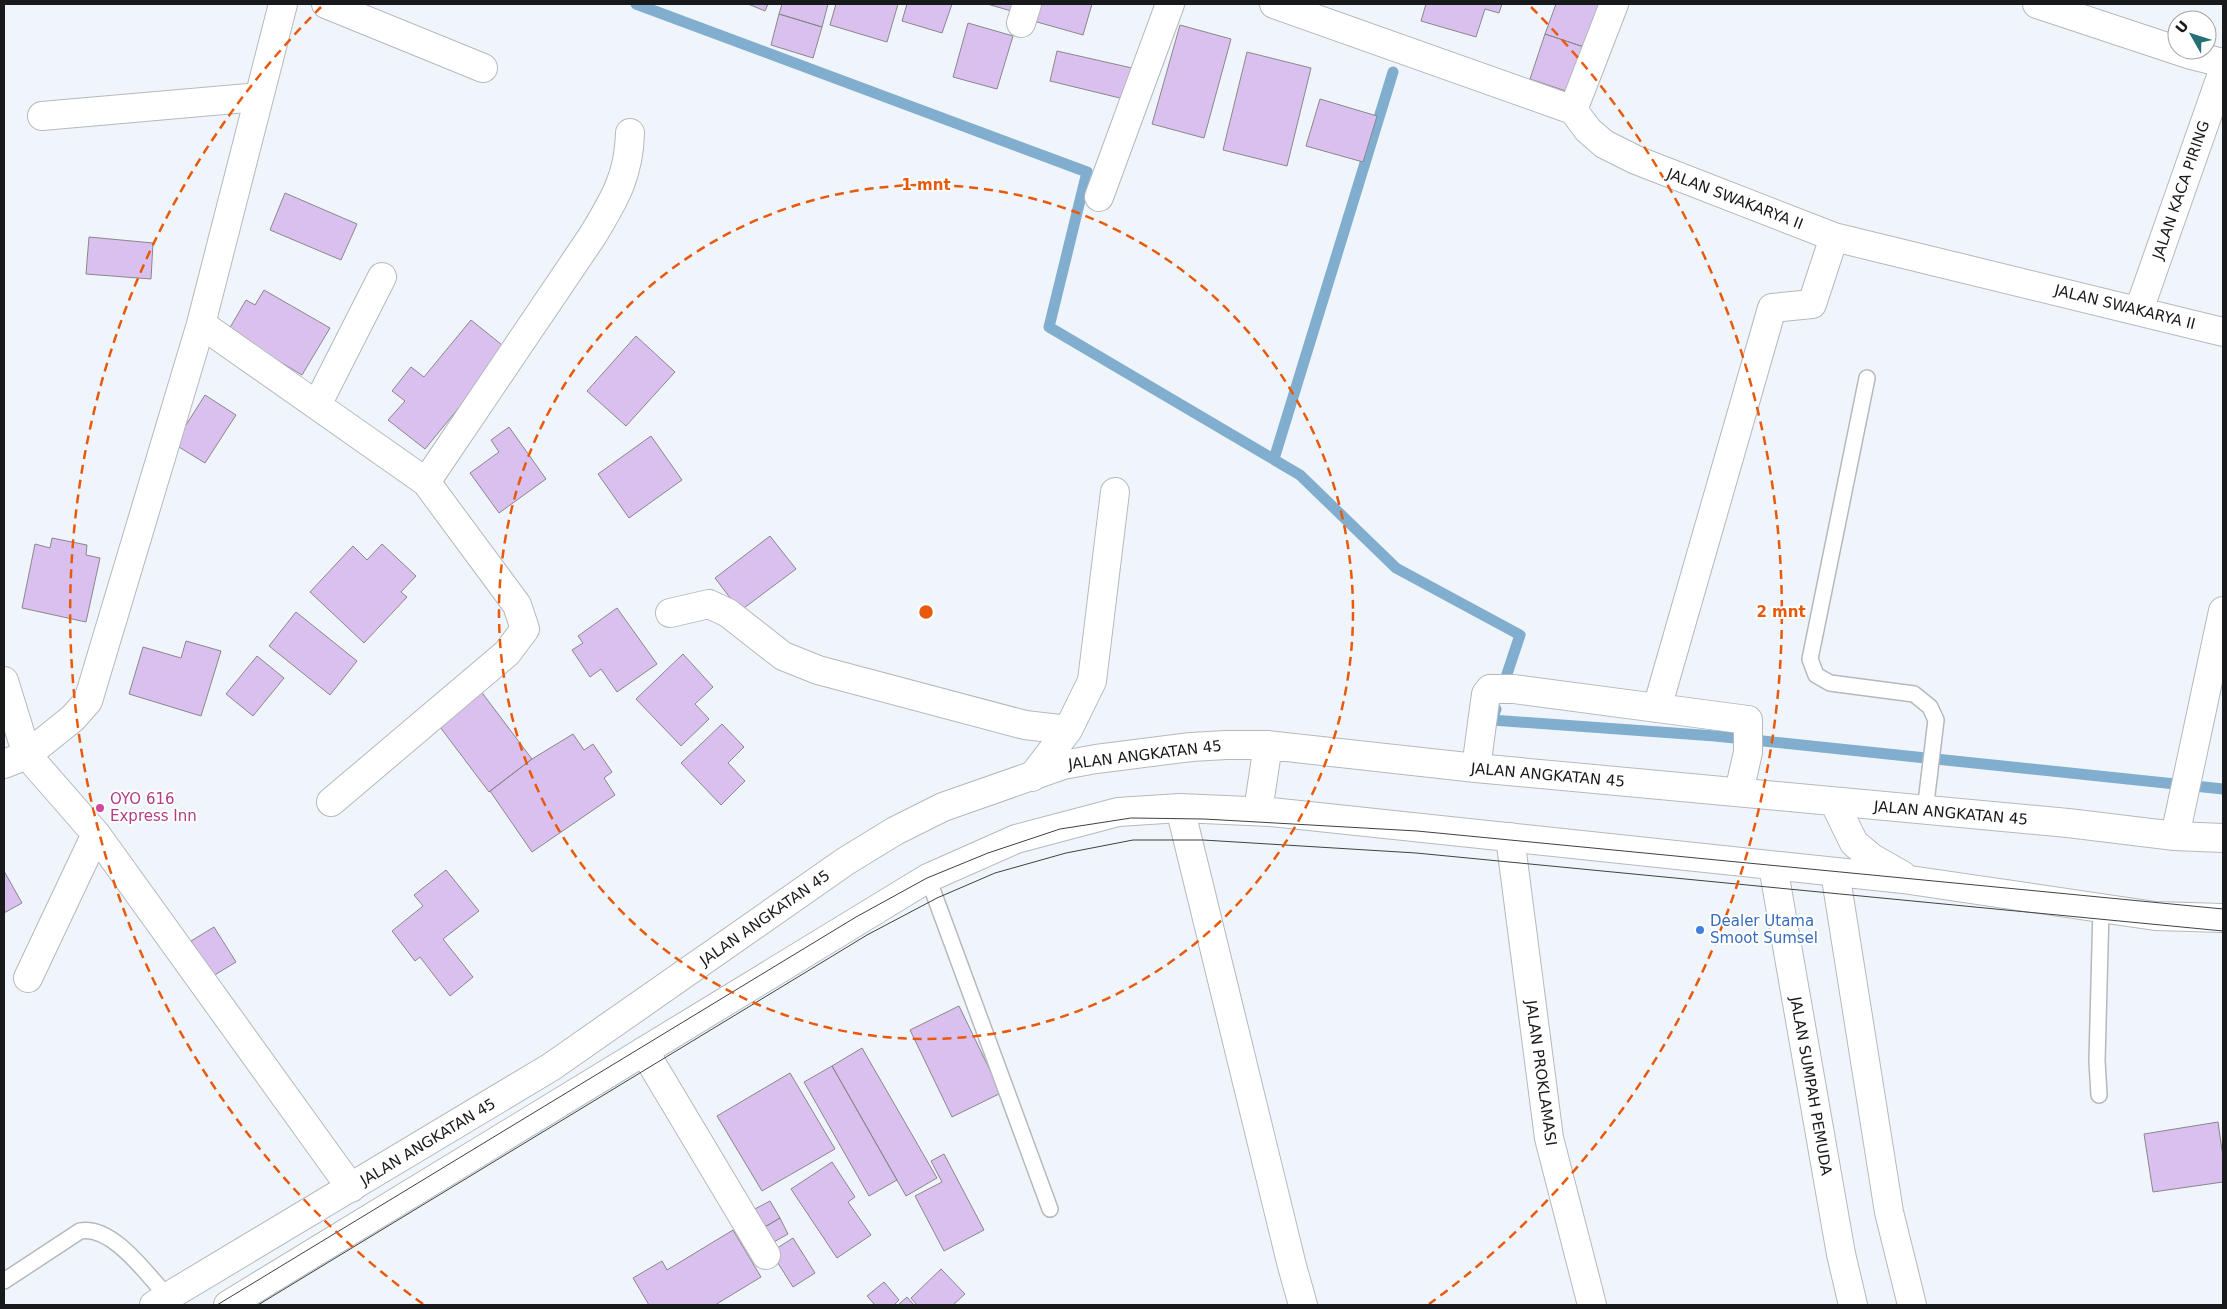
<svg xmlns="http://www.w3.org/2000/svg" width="2227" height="1309" font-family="'DejaVu Sans',sans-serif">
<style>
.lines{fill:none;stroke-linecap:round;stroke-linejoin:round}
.stream{stroke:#81aecf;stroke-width:11}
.building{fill:#dac0ee;stroke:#8a878c}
.lane-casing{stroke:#b4b9be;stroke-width:18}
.street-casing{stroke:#b4b9be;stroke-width:30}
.primary-casing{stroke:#b4b9be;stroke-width:30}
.lane{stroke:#fff;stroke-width:15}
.street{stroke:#fff;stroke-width:28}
.primary{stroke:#fff;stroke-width:28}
.tram{stroke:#3f4244;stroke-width:1}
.ring{fill:none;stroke:#e8590c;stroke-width:2.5;stroke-dasharray:9 6}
.hotel-dot{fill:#d1479c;stroke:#fff;stroke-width:2}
.shop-dot{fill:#3f7fe0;stroke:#fff;stroke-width:2}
.labels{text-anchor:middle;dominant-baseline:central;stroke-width:4;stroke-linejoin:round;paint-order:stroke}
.street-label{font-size:15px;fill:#17191a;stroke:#fff}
.hotel-label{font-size:15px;fill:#b23c85;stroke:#fff;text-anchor:start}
.shop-label{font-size:15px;fill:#366cbe;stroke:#fff;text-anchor:start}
.centre{fill:#e8590c;stroke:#fff;stroke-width:2.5}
.ring-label{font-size:15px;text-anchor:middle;font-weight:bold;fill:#e8590c;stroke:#fff;stroke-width:4;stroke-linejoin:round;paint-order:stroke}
</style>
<rect width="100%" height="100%" fill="#eff5fa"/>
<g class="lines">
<!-- stream -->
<path class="stream" d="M636,4l451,168 -38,155 251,148 96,93 124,67 -18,54
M1274,459l119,-387
M1496,709l-4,11 223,16 508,53"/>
</g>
<!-- building -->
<path class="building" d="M748,4h20l-3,7z
M782,4h46l-6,23 -43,-13z
M836,4h62l-11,38 -57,-17z
M907,4h45l-10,29 -40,-12z
M987,4h31l-3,8z
M1035,4h57l-9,31 -53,-15z
M1426,4h76l-3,9 -14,-4 -9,28 -55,-16z
M1556,4h43l-15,43 -39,-13z
M779,14l43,13 -9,31 -42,-13z
M968,23l45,13 -16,53 -44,-12z
M1180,25l51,14 -27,99 -52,-14z
M1545,34l39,13 -15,45 -39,-13z
M1057,51l75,17 -8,31 -74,-18z
M1247,52l64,16 -24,98 -64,-16z
M1320,99l57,17 -14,46 -57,-16z
M285,193l72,31 -16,36 -71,-30z
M89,237l64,6 -2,36 -65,-5z
M264,290l66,38 -28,47 -74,-44 18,-31 9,5z
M471,320l36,29 -82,100 -37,-29 17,-19 -13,-10 19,-24 13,10z
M636,336l39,36 -49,54 -39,-35z
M205,395l31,20 -31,48 -31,-19z
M509,427l37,52 -47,34 -29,-40 29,-21 -8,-12z
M651,436l31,44 -53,38 -31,-44z
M770,536l26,33 -56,42 -25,-33z
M52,538l35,7 -1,10 14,3 -14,64 -64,-14 13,-64 15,4z
M382,544l34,32 -15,16 6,5 -43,46 -54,-51 43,-46 14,14z
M617,608l40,56 -40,28 -16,-23 -11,8 -18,-27 11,-7 -5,-7z
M296,612l61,49 -27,34 -61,-49z
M186,641l35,10 -20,65 -72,-22 14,-47 38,11z
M683,654l30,33 -18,17 14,15 -28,27 -45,-47z
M257,656l27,22 -31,38 -27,-22z
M480,690l52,69 -43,33 -52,-69z
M722,724l22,23 -16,16 17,18 -24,24 -40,-42z
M573,734l11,16 9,-6 19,28 -8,6 11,17 -83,57 -42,-61 42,-32z
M446,870l33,41 -36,28 30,38 -23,19 -30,-39 -5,4 -23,-30 31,-25 -9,-11z
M4,871l18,32 -18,10z
M214,927l22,35 -23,14 -22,-35z
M959,1006l42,87 -49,24 -42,-87z
M862,1048l75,130 -31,18 -74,-130z
M832,1066l65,114 -28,16 -65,-114z
M790,1073l45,76 -73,42 -45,-75z
M2218,1122l5,35v25l-70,10 -9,-58z
M944,1154l40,76 -40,21 -29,-55 27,-14 -11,-21z
M832,1162l23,35 -7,5 23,33 -34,23 -46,-69z
M770,1201l10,17 -17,10 -10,-18z
M780,1218l8,16 -16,9 -9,-15z
M733,1230l28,47 -46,28h-66l-16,-27 29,-17 5,9z
M793,1238l22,35 -22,14 -22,-35z
M941,1269l24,25 -12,11h-36l-6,-7z
M884,1282l15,18 -5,5h-19l-8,-9z
M907,1297l7,8h-16z"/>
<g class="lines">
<defs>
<path id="lane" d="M1867,378l-57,281 6,16 14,8 84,11 16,13 6,13 -11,91
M928,878l122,331
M2099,1095l-2,-34 4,-153
M4,1281l76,-50c33,-6 67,44 88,66"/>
<path id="street" d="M326,4l157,64
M1274,4l299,106 15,20 16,14 32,16 198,77 389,95
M2037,4l154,51 32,8
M1021,23l6,-19
M1573,110l41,-106
M42,116l217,-19
M1099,197l71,-193
M2139,310l84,-239
M201,324l225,158 91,123 8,24 -18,24 -176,149
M317,405l65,-128
M426,482l167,-247c21,-35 36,-59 37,-102
M670,613l39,-9 19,9 55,43 35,14 207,55 43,5 -36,47
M4,681l23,74 69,79 255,354
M1657,708l115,-400 40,-4 22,-67
M1068,730l24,-49 23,-189
M4,764l23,-9 46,-37 15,-17 113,-377 82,-320
M1476,768l10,-74 4,-5h24l234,31v32l-9,40
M1180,808l112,458 11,39
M2175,836l48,-225
M1510,837l39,301 43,167
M28,978l68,-144
M644,1051l122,204"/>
<path id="primary" d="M1834,802l20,41 18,15 30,17
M1258,811l10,-66
M1773,866l68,388 12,51
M1835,872l54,340 23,93
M154,1305l397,-238 295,-206 49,-30 48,-24 120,-42 33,-6 95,-12 35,-2h42l208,23 592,55 107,13 48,2
M228,1305l700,-427 88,-39 102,-27 62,-4 91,4 632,67 252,37 68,2"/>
</defs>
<!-- lane casing -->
<use href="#lane" class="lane-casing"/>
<!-- street casing -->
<use href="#street" class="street-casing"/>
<!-- primary casing -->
<use href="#primary" class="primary-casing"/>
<!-- lane -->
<use href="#lane" class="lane"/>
<!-- street -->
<use href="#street" class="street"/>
<!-- primary -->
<use href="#primary" class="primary"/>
<!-- tram -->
<path class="tram" d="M217,1305l639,-388 71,-39 61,-25 72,-24 71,-11 73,1 213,12 806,78
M258,1305l609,-370 70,-37 58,-25 71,-20 67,-13h70l213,13 807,78"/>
</g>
<!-- distance rings -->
<g class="ring">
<circle cx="926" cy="612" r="427"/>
<path d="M423 1304A855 855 0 0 1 321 7M1531 7A855 855 0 0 1 1429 1304"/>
</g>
<!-- markers -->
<circle class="hotel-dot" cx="100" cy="808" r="5"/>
<circle class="shop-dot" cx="1700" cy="930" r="5"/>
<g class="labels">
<!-- street labels -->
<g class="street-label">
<text transform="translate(2181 190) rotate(-71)">JALAN KACA PIRING</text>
<text transform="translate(1735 199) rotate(21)">JALAN SWAKARYA II</text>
<text transform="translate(2125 307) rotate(14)">JALAN SWAKARYA II</text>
<text transform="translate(1145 755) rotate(-7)">JALAN ANGKATAN 45</text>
<text transform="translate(1548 775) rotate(5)">JALAN ANGKATAN 45</text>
<text transform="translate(1951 813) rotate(5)">JALAN ANGKATAN 45</text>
<text transform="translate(765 918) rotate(-35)">JALAN ANGKATAN 45</text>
<text transform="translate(1541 1073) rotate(82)">JALAN PROKLAMASI</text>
<text transform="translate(1811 1086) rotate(80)">JALAN SUMPAH PEMUDA</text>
<text transform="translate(428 1142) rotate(-31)">JALAN ANGKATAN 45</text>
</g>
<!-- hotel labels -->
<g class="hotel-label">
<text x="110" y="799">OYO 616<tspan x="110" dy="17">Express Inn</tspan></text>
</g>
<!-- shop labels -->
<g class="shop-label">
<text x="1710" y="921">Dealer Utama<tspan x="1710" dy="17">Smoot Sumsel</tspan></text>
</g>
</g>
<circle cx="926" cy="612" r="8" class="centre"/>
<g class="ring-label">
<text x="926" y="190">1 mnt</text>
<text x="1781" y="617">2 mnt</text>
</g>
<!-- border -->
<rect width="2227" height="1309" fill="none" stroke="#17191a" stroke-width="10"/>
<!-- north arrow -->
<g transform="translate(2192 35) rotate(309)"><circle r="24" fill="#ffffff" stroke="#a2a3a3"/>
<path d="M0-4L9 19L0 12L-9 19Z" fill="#257076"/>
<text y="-8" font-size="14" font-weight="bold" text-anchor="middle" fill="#17191a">U</text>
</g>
</svg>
